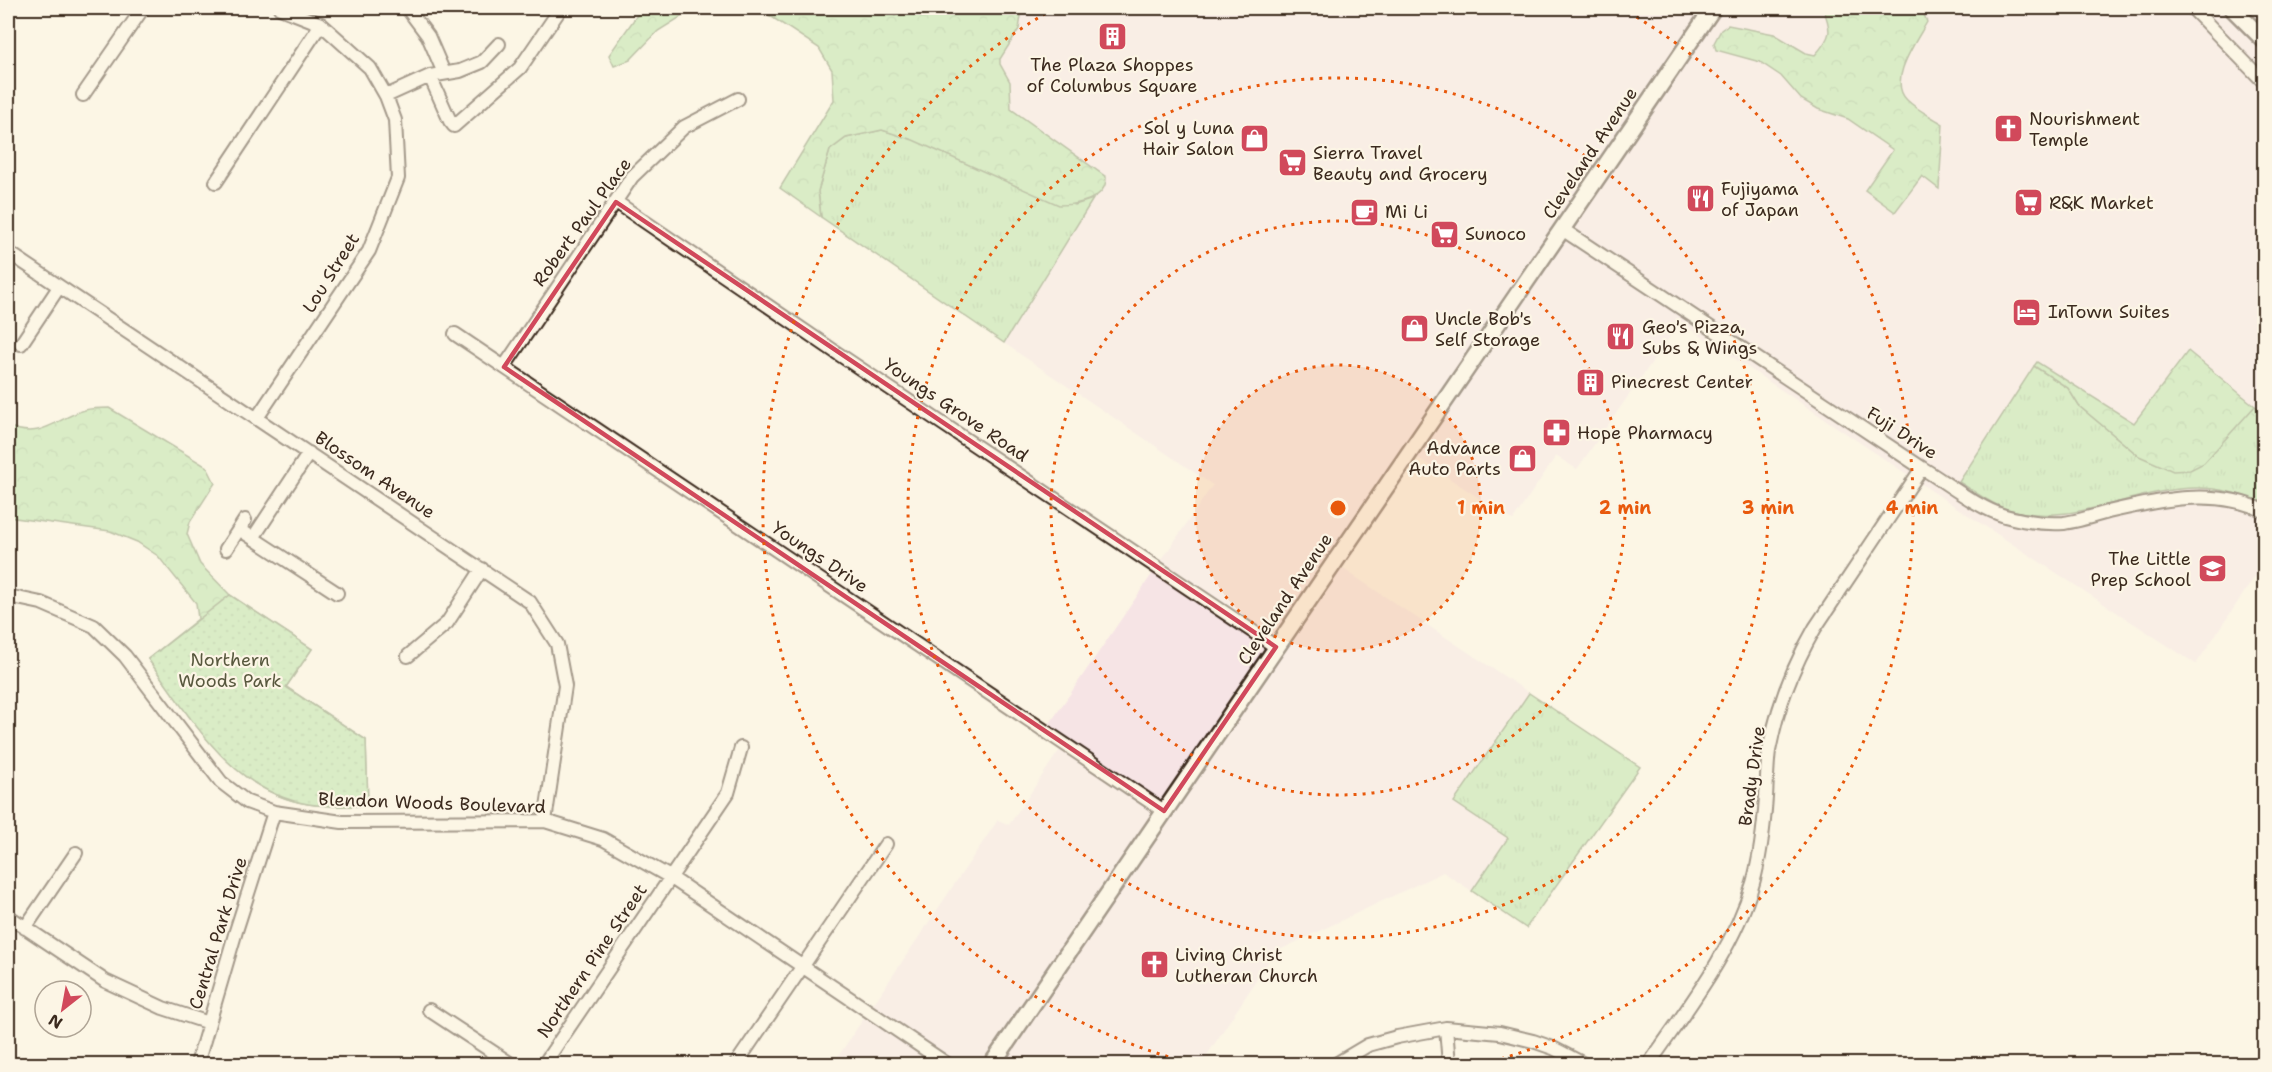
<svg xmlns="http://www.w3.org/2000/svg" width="2272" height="1072" font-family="'Shantell Sans',sans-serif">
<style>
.built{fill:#f6e4e5}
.grass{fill:url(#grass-tufts);stroke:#76865f;stroke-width:1.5}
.forest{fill:url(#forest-crowns);stroke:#76865f;stroke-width:1.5}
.park{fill:url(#park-dots);stroke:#76865f;stroke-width:1.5}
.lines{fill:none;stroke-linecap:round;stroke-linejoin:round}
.minor-casing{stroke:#3b2a1e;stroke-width:16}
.major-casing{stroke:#3b2a1e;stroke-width:20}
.minor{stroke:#fcf5e5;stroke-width:12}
.major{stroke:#fcf5e5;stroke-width:15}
.marked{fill:none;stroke:#d1495b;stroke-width:4.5;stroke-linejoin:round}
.ring{fill:none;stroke:#e8590c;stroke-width:3;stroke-dasharray:3 6}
.labels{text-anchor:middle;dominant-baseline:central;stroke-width:4.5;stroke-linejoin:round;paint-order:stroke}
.poi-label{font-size:18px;fill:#3b2a1e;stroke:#fcf5e5;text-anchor:start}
.street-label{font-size:18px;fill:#3b2a1e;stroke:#fcf5e5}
.park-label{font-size:18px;fill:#58583e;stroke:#fcf5e5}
.centre{fill:#e8590c;stroke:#fcf5e5;stroke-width:3}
.ring-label{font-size:18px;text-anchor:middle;font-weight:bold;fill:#e8590c;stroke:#fcf5e5;stroke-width:4.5;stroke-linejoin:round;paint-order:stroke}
</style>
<defs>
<pattern id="grass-tufts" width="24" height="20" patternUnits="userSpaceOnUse" patternTransform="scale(1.5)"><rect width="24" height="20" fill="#b1e1a0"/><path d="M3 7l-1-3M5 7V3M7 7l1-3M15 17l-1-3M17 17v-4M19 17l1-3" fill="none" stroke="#99c189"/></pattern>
<pattern id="forest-crowns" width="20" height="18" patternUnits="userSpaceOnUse" patternTransform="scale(1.5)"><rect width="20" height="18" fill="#b1e1a0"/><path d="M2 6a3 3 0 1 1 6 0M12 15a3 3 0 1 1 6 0" fill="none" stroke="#99c189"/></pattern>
<pattern id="park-dots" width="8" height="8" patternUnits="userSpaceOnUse" patternTransform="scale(1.5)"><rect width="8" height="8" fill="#b1e1a0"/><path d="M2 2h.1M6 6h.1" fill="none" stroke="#99c189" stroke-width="1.8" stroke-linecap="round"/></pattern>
</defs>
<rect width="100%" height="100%" fill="#fcf5e5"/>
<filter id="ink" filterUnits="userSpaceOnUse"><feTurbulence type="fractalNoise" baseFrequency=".0167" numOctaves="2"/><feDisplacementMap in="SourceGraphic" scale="12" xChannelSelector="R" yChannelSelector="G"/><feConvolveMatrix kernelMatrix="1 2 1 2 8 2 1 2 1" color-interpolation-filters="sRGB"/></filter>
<g filter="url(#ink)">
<!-- built -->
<path class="built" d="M1009,8h814l8,19 -5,15 -11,13 -9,-2 -32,-19 -45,-9 -8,5 -7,13 1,6 45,13 21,14 20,23 17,10 30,10 45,32 29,25 16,12 5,-63 -36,-25 -7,-10 -1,-15 28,-52 -4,-11 2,-4h339v405l-76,-62 -54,72 -97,-61 -77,119 46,28 192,-21 31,3 35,13v59l-68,101 -237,-155 -279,-187 -103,147 -21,-13 -43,64 -105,-69 -74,112 195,130 -75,109 54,36 -36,53 -29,-19 -168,80 -74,112h-368l165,-244 11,5 54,-80 -19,-13 169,-247 -209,-142 89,-144 13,-17v-5l-95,-69 -1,-26 -10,-18v-6l19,-29 2,-13z"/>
<!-- grass -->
<path class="grass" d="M882,130l31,9 162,66 18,-6 -89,144 -183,-126 -3,-26 12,-41 16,-12z
M2034,366l34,22 11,18 60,50 95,-29 21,-21 9,7v91c-20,-9 -43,-16 -66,-16 -66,0 -124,41 -191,21 -17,-5 -33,-18 -48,-27z
M1529,693l111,74 -114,161 -54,-37 36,-53 -54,-36z"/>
<!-- forest -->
<path class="forest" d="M642,8h53l-37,23 -28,29 -16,6 -5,-11z
M758,8h124l13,8 6,-8h108l12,8 -2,13 -19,30v5l10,18 1,27 95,68c1,23 -30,28 -47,28l-146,-65 -31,-10 -36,8 -16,12 -12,41 3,26 -41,-29 54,-88 -2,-30 -13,-22z
M1823,8h27l17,7 19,-7h39l-2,4 4,10c-11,20 -40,59 -20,78 10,10 25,17 36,24l-4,65 -17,-13 -27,36 -30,-22 28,-40 -45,-31 -30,-10 -17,-10 -20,-23 -21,-14 -44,-12 -2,-7 7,-13 7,-5 46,9 32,19 9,2c17,-19 17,-24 8,-47z
M2188,351l67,55 -51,57 -14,7 -17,1 -34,-15 -60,-50 -11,-18 -34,-22 3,-4 97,61z
M109,408l98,59 8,16 -25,39 -3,12 13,30 30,31 82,54 -26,38 80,53 2,66c-20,0 -41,1 -60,-2 -78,-13 -117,-87 -160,-145l50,-40 -2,-16 -38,-47 -21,-14 -27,-11 -102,-14v-91c33,15 48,-8 77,-16 7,-2 17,-2 24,-2z"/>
<!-- park -->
<path class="park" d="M230,595l82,54 -26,38 80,53 2,66c-20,0 -41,1 -60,-2 -78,-13 -117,-87 -160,-145z"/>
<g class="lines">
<defs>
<path id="minor" d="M407,8l21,28 16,37
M2192,8l72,74
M430,76l20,45 4,5 66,-58 41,-60
M83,95l60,-87
M386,96l44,-20 30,-5 22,-9 17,-18
M216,182l105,-158
M616,202l221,151 439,294
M1562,229l360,239c25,15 56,40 83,48 18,5 40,8 59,7 14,-2 30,-7 44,-11 51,-12 107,-25 156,-1
M8,252l522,350 27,42 8,42 -20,135
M455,334l709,477
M21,344l38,-57
M504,367l128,-190 52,-50 54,-28
M257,418l112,-167 29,-73 -3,-58 -9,-24 -16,-28 -49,-44 -41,-16
M239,529l98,64
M253,538l56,-85
M226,549l19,-29
M8,596l33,7 53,23 31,30 96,126 26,20 27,10 68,10 203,-1 58,18 67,38 277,187
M408,656l39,-33 35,-54
M8,916l97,65 58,27 46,15
M25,928l51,-75
M429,1010l82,54
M1446,1028l3,36
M197,1064l39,-133 38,-119
M544,1064l184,-271 13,-45
M736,1064l150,-220
M1336,1064l32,-19 29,-8 49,-9 54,5 33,8 20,7 31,16
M1649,1064c39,-57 84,-113 104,-181 8,-28 11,-57 13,-86 1,-15 1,-31 3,-46 8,-43 24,-85 46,-123l107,-160"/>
<path id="major" d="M2232,8l32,32
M992,1064l721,-1056"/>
</defs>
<!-- minor casing -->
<use href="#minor" class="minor-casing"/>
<!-- major casing -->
<use href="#major" class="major-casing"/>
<!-- minor -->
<use href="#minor" class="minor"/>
<!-- major -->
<use href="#major" class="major"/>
</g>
</g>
<!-- marked area -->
<path d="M0 0H2272V1072H0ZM616,202l660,445 -112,164 -660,-444z" fill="#fcf5e5" fill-opacity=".55" fill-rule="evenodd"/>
<path class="marked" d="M616,202l660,445 -112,164 -660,-444z"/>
<!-- distance rings -->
<circle cx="1338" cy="508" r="143" fill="#e8590c" fill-opacity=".12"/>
<g class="ring">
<circle cx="1338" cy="508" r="143"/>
<circle cx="1338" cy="508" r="287"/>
<circle cx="1338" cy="508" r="430"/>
<path d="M1194 1064A574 574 0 0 1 1055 8M1621 8A574 574 0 0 1 1482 1064"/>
</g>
<!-- icons -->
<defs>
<symbol id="building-square" viewBox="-11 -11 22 22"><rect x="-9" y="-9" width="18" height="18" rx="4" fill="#d1495b" stroke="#fcf5e5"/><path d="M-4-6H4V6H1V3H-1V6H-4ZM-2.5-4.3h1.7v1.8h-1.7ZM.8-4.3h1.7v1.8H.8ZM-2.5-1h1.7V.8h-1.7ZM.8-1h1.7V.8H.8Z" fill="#fff"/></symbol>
<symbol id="church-square" viewBox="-11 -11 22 22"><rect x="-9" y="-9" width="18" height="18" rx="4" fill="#d1495b" stroke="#fcf5e5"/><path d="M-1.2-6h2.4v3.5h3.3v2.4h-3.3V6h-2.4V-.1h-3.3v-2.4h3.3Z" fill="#fff"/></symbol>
<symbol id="shop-square" viewBox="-11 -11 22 22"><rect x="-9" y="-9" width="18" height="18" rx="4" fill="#d1495b" stroke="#fcf5e5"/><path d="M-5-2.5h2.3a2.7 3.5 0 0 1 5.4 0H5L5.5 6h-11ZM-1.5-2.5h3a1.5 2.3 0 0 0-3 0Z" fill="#fff"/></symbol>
<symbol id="supermarket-square" viewBox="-11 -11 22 22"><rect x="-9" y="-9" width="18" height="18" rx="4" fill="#d1495b" stroke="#fcf5e5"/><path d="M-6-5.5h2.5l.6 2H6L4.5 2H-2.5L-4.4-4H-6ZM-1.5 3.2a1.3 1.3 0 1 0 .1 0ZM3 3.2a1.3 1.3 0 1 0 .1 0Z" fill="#fff"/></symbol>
<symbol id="restaurant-square" viewBox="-11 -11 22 22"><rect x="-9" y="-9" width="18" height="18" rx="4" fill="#d1495b" stroke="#fcf5e5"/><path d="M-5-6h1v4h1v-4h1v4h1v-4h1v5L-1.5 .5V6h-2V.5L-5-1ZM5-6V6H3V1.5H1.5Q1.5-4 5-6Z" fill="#fff"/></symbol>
<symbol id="cafe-square" viewBox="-11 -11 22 22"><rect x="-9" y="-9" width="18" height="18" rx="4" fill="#d1495b" stroke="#fcf5e5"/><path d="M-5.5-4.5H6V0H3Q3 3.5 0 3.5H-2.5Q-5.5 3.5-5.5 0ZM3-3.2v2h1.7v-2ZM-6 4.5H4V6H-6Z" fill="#fff"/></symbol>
<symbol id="hotel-square" viewBox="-11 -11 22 22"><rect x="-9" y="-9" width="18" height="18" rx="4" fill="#d1495b" stroke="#fcf5e5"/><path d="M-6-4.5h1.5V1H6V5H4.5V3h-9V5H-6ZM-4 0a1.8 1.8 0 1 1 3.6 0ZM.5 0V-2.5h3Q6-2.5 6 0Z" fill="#fff"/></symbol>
<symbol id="pharmacy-square" viewBox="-11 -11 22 22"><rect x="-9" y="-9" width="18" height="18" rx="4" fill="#d1495b" stroke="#fcf5e5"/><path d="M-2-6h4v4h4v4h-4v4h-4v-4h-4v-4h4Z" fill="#fff"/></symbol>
<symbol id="school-square" viewBox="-11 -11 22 22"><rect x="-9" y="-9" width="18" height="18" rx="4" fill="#d1495b" stroke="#fcf5e5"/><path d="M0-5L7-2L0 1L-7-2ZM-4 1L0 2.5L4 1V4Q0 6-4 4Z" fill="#fff"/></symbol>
</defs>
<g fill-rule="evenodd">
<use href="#building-square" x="1096" y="20" width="33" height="33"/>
<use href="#church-square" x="1992" y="112" width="33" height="33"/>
<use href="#shop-square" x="1238" y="122" width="33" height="33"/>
<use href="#supermarket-square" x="1276" y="146" width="33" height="33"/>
<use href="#restaurant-square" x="1684" y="182" width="33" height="33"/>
<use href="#supermarket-square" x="2012" y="186" width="33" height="33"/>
<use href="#cafe-square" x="1348" y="196" width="33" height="33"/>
<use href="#supermarket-square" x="1428" y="218" width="33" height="33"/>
<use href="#hotel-square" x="2010" y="296" width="33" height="33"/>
<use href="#shop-square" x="1398" y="312" width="33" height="33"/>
<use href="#restaurant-square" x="1604" y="320" width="33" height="33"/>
<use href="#building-square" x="1574" y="366" width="33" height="33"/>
<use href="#pharmacy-square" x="1540" y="416" width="33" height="33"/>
<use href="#shop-square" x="1506" y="442" width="33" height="33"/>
<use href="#school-square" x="2196" y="552" width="33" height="33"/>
<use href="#church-square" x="1138" y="948" width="33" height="33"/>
</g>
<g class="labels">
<!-- poi labels -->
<g class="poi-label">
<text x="1112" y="65" text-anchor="middle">The Plaza Shoppes<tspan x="1112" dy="21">of Columbus Square</tspan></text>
<text x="2029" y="119">Nourishment<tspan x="2029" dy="21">Temple</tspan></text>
<text x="1234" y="128" text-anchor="end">Sol y Luna<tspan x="1234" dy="21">Hair Salon</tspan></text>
<text x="1313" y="153">Sierra Travel<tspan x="1313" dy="21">Beauty and Grocery</tspan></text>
<text x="1721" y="189">Fujiyama<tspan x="1721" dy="21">of Japan</tspan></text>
<text x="2049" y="203">R&amp;K Market</text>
<text x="1385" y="212">Mi Li</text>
<text x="1465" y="234">Sunoco</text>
<text x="2048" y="312">InTown Suites</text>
<text x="1435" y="319">Uncle Bob's<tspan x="1435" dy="21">Self Storage</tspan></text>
<text x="1642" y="327">Geo's Pizza,<tspan x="1642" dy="21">Subs &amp; Wings</tspan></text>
<text x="1611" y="382">Pinecrest Center</text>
<text x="1577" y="433">Hope Pharmacy</text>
<text x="1501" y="448" text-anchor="end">Advance<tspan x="1501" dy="21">Auto Parts</tspan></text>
<text x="2191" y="559" text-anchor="end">The Little<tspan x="2191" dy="21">Prep School</tspan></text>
<text x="1175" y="955">Living Christ<tspan x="1175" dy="21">Lutheran Church</tspan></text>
</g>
<!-- street labels -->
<g class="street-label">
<text transform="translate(1590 153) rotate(-56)">Cleveland Avenue</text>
<text transform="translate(582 222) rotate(-54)">Robert Paul Place</text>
<text transform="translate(331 273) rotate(-58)">Lou Street</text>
<text transform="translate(956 410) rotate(34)">Youngs Grove Road</text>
<text transform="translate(1902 433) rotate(33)">Fuji Drive</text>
<text transform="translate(375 475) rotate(34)">Blossom Avenue</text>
<text transform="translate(820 557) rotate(34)">Youngs Drive</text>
<text transform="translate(1285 599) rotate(-56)">Cleveland Avenue</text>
<text transform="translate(1752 776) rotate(-82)">Brady Drive</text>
<text transform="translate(432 803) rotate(2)">Blendon Woods Boulevard</text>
<text transform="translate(218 933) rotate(-73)">Central Park Drive</text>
<text transform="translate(592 961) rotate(-56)">Northern Pine Street</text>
</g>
<!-- park labels -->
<g class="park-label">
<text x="230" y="660">Northern<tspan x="230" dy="21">Woods Park</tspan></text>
</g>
</g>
<circle cx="1338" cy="508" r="9" class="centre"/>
<g class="ring-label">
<text x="1481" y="514">1 min</text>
<text x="1625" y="514">2 min</text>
<text x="1768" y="514">3 min</text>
<text x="1912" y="514">4 min</text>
</g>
<!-- margin -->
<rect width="2272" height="1072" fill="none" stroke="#fcf5e5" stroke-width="30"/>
<rect x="15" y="15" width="2242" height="1042" fill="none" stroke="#3b2a1e" stroke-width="2" filter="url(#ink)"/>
<!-- north arrow -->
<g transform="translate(63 1009) rotate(211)"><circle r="28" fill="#fcf5e5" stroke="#afa495" stroke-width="1.5"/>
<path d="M0-4.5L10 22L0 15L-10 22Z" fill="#d1495b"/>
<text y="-9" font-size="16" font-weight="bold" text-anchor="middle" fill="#3b2a1e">N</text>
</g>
</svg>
